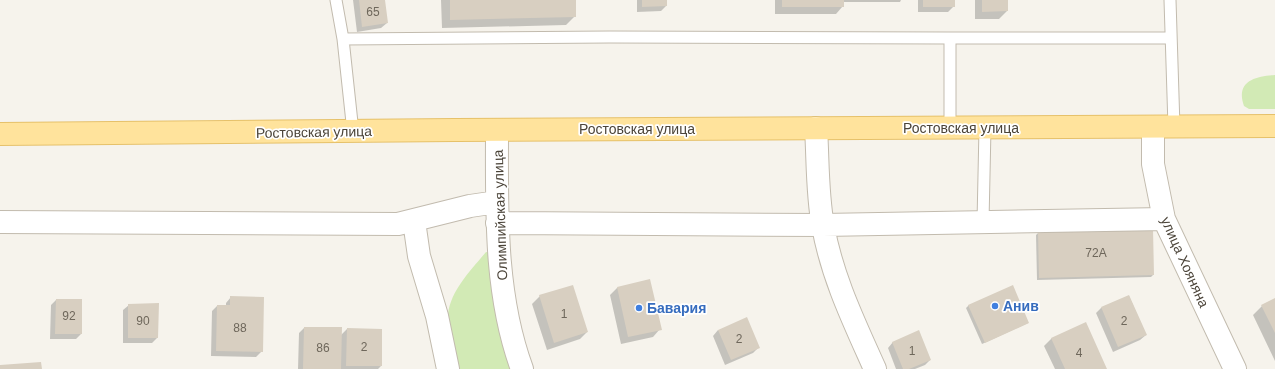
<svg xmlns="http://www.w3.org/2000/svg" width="1275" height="369" font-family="Arial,sans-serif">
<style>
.green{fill:#d2eab5}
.shadow{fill:#0003}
.building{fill:#d8cfc1}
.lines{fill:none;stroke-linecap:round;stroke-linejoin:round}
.service-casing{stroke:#c2bbae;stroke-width:13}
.minor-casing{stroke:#c2bbae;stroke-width:24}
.primary-casing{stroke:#e6c16a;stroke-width:24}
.service{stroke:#fff;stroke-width:11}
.minor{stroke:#fff;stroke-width:22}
.primary{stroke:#ffe39c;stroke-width:22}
.shop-dot{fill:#3f7fe0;stroke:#fff;stroke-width:1.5}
.labels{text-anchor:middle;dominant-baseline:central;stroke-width:3.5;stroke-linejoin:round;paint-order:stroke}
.number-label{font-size:12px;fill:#6e675b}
.street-label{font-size:14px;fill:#4b4439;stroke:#fff}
.shop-label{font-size:14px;font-weight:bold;fill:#366cbe;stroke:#fff;text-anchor:start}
</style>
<rect width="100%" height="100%" fill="#f6f3ec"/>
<!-- green -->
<path class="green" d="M1275,75v34h-26l-5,-3c-9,-25 12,-30 31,-31z
M486,252l7,1 25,116h-62c-2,-14 -9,-41 -8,-55 3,-24 23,-44 38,-62z"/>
<!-- shadow -->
<path class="shadow" d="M353,0h31l3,23 -6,5 -24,4z
M441,0h134v16l-9,9 -124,3z
M637,0h29v6l-5,5 -24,1z
M775,0h126l-1,2h-57v4l-7,8h-61z
M918,0h36v6l-6,6h-30z
M975,0h32v11l-8,8h-24z
M1039,232l114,43 -2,2 -114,3 -1,-45z
M649,280l11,49 -7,8 -32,7 -11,-49 7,-7z
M540,296l47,36 -7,7 -33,11 -15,-46z
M1129,296l17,39 -6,5 -27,12 -17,-39 5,-5z
M231,297l31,54 -6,6 -45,-1 1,-45 5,-5h9v-3z
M1275,299v62l-22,-46 9,-9z
M56,300l25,34 -5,5h-26l1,-34z
M129,305l28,33 -5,5h-29v-33z
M969,305l59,18 -46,21 -16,-36z
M304,328l37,7 6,-6 34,37 -3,3h-80l1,-36z
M718,330l41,17 -6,6 -28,12 -12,-29z
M1052,338l54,31h-51l-11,-23z
M893,342l37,18 -5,5 -10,4h-19l-8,-21z"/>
<!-- building -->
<path class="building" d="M359,0h26l3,23 -26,4z
M450,0h126v17l-126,3z
M642,0h25v6l-25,1z
M782,0h62v7h-62z
M923,0h32v7h-32z
M982,0h26v11l-26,1z
M1153,229l1,46 -115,3 -1,-47z
M650,279l12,51 -34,7 -11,-50z
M573,285l15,47 -34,11 -15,-48z
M1013,285l16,38 -44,20 -17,-38z
M1129,295l18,40 -29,12 -17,-40z
M230,296l34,1 -1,55 -47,-1 1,-46h13z
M1275,298v35l-14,-28z
M56,299h26v35h-27z
M159,303l-1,35h-30v-34z
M747,317l13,31 -29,12 -13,-30z
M1086,322l21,47h-42l-14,-31z
M304,327h38l-1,42h-38z
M347,328l35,1v37h-36z
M919,330l12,30 -22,9h-6l-11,-27z
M41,362l1,7h-42v-4z"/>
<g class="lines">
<defs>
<path id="service" d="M336,0l7,39 10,93
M1170,0l4,127
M343,39l267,-2 340,1
M950,128v-90h220
M983,222l2,-94"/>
<path id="minor" d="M1153,127v37l11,55 71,150
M816,128c2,32 1,66 7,98 9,51 31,96 52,143
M497,130c0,79 -3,163 25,239
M414,221l5,35 18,60 11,53
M0,222l398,2 72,-18 27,-4
M497,223l326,2 341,-6"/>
<path id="primary" d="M0,134l455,-4 820,-4"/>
</defs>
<!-- service casing -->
<use href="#service" class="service-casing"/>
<!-- minor casing -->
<use href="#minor" class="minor-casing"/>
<!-- primary casing -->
<use href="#primary" class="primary-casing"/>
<!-- service -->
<use href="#service" class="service"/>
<!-- minor -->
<use href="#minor" class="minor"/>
<!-- primary -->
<use href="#primary" class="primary"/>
</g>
<!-- markers -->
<g class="shop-dot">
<circle cx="995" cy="306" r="4"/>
<circle cx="639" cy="308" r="4"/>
</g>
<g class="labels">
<!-- number labels -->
<g class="number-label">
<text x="373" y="12">65</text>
<text x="1096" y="253">72А</text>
<text x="564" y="314">1</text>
<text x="69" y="316">92</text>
<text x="143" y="321">90</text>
<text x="1124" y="321">2</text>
<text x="240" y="328">88</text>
<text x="739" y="339">2</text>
<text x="364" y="347">2</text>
<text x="323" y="348">86</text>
<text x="912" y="351">1</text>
<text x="1079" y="353">4</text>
</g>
<!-- street labels -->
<g class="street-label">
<text x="961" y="128">Ростовская улица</text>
<text x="637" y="129">Ростовская улица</text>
<text transform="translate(314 132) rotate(-1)">Ростовская улица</text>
<text transform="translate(500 215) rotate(-92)">Олимпийская улица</text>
<text transform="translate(1185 262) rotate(66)">улица Хояняна</text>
</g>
<!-- shop labels -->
<g class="shop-label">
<text x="1003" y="306">Анив</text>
<text x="647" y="308">Бавария</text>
</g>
</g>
</svg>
